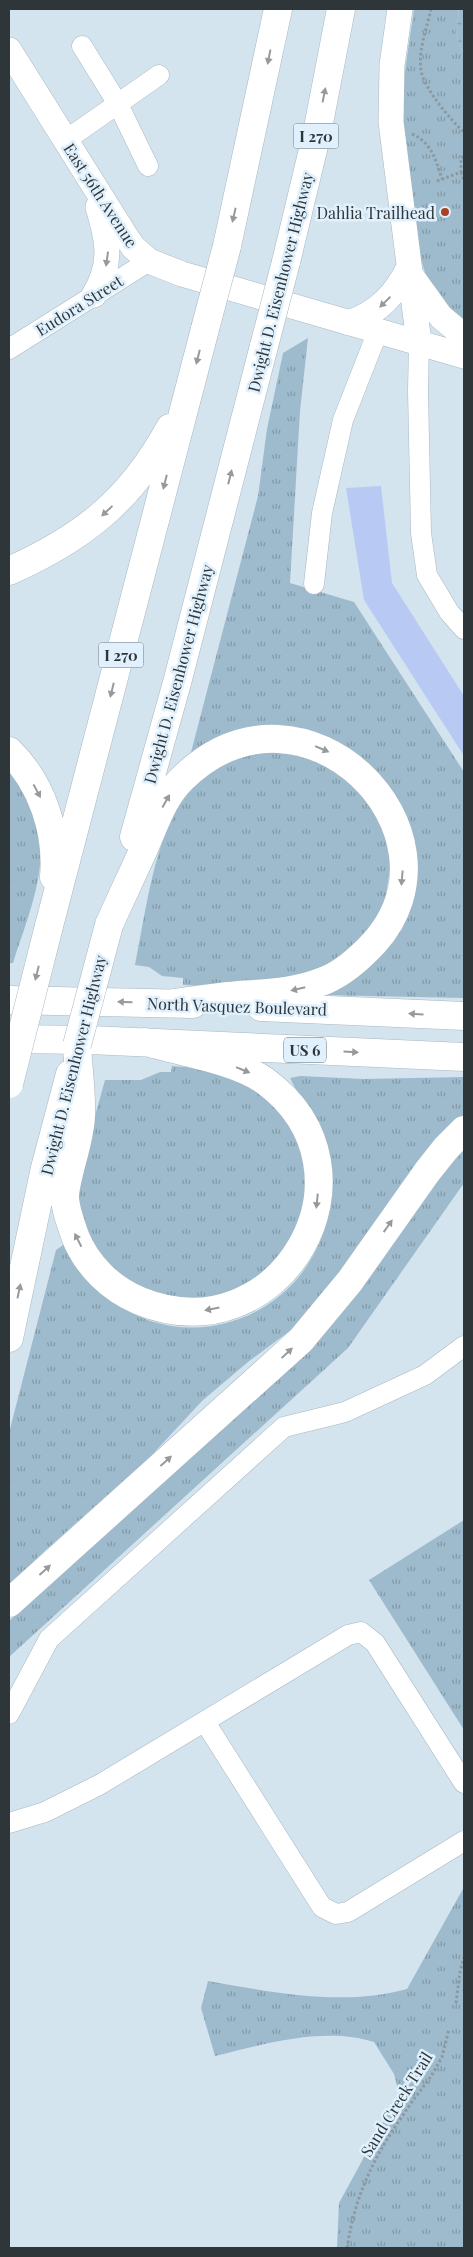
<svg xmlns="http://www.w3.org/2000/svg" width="473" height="2257" font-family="'Playfair Display',serif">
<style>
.grass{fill:url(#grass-tufts)}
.wetland{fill:url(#wetland-marsh)}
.building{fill:#b8caf4}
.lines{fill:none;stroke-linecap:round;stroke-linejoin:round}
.minor-casing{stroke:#a7b8c2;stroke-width:21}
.major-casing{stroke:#a7b8c2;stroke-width:26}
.highway-casing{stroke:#a7b8c2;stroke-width:29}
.path{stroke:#8b98a0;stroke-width:3;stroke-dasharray:2.5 2.5;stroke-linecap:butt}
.minor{stroke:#fff;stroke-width:20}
.major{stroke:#fff;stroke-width:25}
.highway{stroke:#fff;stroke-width:28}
.highway-bridge-casing{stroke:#a7b8c2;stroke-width:29;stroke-linecap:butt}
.highway-bridge{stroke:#fff;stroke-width:28}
.oneway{fill:#979a9c}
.poi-dot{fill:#a94123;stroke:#e0f1fd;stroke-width:2}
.labels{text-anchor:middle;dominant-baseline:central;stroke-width:5;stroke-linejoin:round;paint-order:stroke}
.shield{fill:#e0f1fd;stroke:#646e74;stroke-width:1}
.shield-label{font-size:15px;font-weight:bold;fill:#2f363a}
.street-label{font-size:16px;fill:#2f363a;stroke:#e0f1fd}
.poi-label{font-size:16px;fill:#2f363a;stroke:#e0f1fd;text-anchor:end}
</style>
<defs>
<pattern id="grass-tufts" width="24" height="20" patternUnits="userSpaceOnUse" patternTransform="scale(1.25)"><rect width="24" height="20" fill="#9ebbcd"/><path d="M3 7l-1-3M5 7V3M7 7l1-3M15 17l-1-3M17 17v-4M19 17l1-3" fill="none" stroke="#8199a7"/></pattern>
<pattern id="wetland-marsh" width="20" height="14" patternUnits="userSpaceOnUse" patternTransform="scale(1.25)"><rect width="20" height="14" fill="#9ebbcd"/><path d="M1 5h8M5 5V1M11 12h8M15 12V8" fill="none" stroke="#8199a7"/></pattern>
</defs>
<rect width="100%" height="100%" fill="#d3e4ef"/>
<!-- grass -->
<path class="grass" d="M414,9h45l-3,26 8,20v269l-35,-39 -8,-25 -19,-141 1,-35z
M308,338l-8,73 -10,172 64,19 110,170v226l-143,-3c49,-21 78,-48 92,-100l-54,-136 -148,-14 -21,11 68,-260 9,-67 16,-76z
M250,753h41l49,18 40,45 11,47 -8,50 -43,53 -82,23 -75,-4v-7l-21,-2 -13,-9 -14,-2c12,-56 22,-160 73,-194 12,-8 29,-12 42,-18z
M9,767c8,14 24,35 28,50 13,50 -9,99 -24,146h-4z
M172,1066l25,2 47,12 36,27 22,37 5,65 -32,63 -58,30 -72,-8 -47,-37 -20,-48 -1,-29 28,-100h36l19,-8h11z
M300,1076l64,3 100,-2v42l-165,205 -51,38 -46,39 -53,57 -110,98 -30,31v-154l47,-183 10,-7c13,19 24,43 44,57 96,70 225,-2 221,-120 -1,-36 -25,-70 -41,-102z
M464,1150v33l-116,165 -339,309v-36l303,-273 50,-60 81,-114z
M464,1520v210l-95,-150z
M464,1887v361h-127l2,-45 60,-110 -5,-19 -20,-32c-50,-16 -110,2 -159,14l-14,-48 7,-27c64,11 135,26 199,8z"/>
<!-- wetland -->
<path class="wetland" d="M459,9h5v46l-8,-20z"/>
<!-- building -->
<path class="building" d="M381,486l11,97 72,113v60l-100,-156 -18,-112z"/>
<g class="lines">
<defs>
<path id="minor" d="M82,46l36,58 30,62
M66,140l93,-65
M419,343l-1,48 3,142 6,42 22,37 15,17
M9,349l140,-88
M314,584l8,-71 21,-93 35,-89
M9,1714l40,-75 235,-212 61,-15 80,-37 39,-29
M205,1722l117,185 14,7 12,-2 116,-71
M9,1823l36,-11 54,-27 249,-150 13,-3 14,11 89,140"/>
<path id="major" d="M400,9l-8,56 -1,57 28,221
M9,50l116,185 8,12 16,14 33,13 282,82
M413,278l28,39 23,19
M94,295c19,-31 14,-55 4,-88
M349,323c30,-11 46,-28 60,-56"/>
<path id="highway" d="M227,246l51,-237
M286,262l31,-129 24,-124
M9,571c74,-33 122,-71 161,-143
M9,751c33,32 49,81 45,126
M134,837l44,-158 86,-333
M109,925c12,-27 25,-54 37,-81 10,-23 18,-48 37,-66 121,-117 290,55 191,165 -14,15 -29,29 -48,37 -28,12 -57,13 -87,15 -22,2 -44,5 -65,8
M49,926l156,-597
M9,1000l184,4
M261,1007l203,9
M9,1039l81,1 374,17
M77,1045c1,23 5,47 4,71 -1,26 -13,52 -16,78 -1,12 6,30 10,42 12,30 36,53 65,65 140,57 248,-129 125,-220 -28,-20 -85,-30 -120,-39
M9,1338l36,-170 25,-94
M9,1603l292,-263 49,-59 77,-109 19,-24 18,-18"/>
</defs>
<!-- minor casing -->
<use href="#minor" class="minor-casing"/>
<!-- major casing -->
<use href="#major" class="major-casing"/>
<!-- highway casing -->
<use href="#highway" class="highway-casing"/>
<!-- path -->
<path class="path" d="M431,9c-4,19 -13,41 -10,61 2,17 30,51 43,62
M412,134c19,8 24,26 30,45
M461,172l3,9
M437,181l24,-9v-14l3,-2
M456,2003l4,-31 4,-15
M347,2248c8,-52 26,-90 56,-133 10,-16 23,-30 33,-47l6,-11 7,-28"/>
<!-- minor -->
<use href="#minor" class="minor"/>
<!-- major -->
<use href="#major" class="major"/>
<!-- highway -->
<use href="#highway" class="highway"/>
<defs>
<path id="highway-bridge" d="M205,329l22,-83
M264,346l22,-84
M77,1045l32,-120
M9,1084l40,-158"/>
</defs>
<!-- highway-bridge casing -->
<use href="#highway-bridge" class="highway-bridge-casing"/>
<!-- highway-bridge -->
<use href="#highway-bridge" class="highway-bridge"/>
</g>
<!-- one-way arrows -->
<defs><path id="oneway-solid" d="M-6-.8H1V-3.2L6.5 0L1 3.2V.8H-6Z" transform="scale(1.25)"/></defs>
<g class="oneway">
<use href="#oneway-solid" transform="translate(269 57) rotate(101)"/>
<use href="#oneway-solid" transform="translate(324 95) rotate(-79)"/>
<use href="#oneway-solid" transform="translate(234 215) rotate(103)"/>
<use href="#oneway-solid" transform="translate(107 259) rotate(98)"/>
<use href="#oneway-solid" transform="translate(385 302) rotate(136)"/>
<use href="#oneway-solid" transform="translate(198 357) rotate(104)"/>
<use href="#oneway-solid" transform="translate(230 477) rotate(-76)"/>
<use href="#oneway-solid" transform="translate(165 482) rotate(104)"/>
<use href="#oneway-solid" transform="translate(107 511) rotate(137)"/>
<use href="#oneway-solid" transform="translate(112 690) rotate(104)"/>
<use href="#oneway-solid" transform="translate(322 749) rotate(23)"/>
<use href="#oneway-solid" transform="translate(37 791) rotate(62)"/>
<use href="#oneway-solid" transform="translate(166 801) rotate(-61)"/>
<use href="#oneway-solid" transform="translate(402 878) rotate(95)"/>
<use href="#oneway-solid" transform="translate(37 973) rotate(104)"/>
<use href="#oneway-solid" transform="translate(298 989) rotate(167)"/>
<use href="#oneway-solid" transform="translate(125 1002) rotate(-179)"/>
<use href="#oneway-solid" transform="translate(416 1014) rotate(-177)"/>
<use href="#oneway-solid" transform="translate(351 1052) rotate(3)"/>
<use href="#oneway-solid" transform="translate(243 1070) rotate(22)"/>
<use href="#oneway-solid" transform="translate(317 1201) rotate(96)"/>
<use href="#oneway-solid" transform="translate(388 1226) rotate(-55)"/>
<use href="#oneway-solid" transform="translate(78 1240) rotate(-117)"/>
<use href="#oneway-solid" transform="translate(19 1291) rotate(-78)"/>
<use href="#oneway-solid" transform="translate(212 1309) rotate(169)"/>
<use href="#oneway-solid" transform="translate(287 1353) rotate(-43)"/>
<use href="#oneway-solid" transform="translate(166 1461) rotate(-42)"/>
<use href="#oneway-solid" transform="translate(45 1570) rotate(-42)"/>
</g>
<!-- markers -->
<circle class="poi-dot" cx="445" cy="212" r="5"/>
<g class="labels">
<!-- shield labels -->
<g class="shield">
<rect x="293.5" y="123.5" width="45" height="25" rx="4"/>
<rect x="98.5" y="642.5" width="45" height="25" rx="4"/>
<rect x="284" y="1037.5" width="42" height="25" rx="4"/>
</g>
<g class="shield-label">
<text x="316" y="136">I 270</text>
<text x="121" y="655">I 270</text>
<text x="305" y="1050">US 6</text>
</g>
<!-- street labels -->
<g class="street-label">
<text transform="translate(101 195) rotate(57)">East 56th Avenue</text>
<text transform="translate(280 282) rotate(-76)">Dwight D. Eisenhower Highway</text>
<text transform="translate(79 305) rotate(-32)">Eudora Street</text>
<text transform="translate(178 674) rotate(-75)">Dwight D. Eisenhower Highway</text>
<text transform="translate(237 1006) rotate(2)">North Vasquez Boulevard</text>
<text transform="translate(73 1065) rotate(-76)">Dwight D. Eisenhower Highway</text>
<text transform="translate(396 2104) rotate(-58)">Sand Creek Trail</text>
</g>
<!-- poi labels -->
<g class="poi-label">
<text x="435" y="212">Dahlia Trailhead</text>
</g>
</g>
<!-- border -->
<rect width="473" height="2257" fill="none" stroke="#2f363a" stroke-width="20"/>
</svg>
